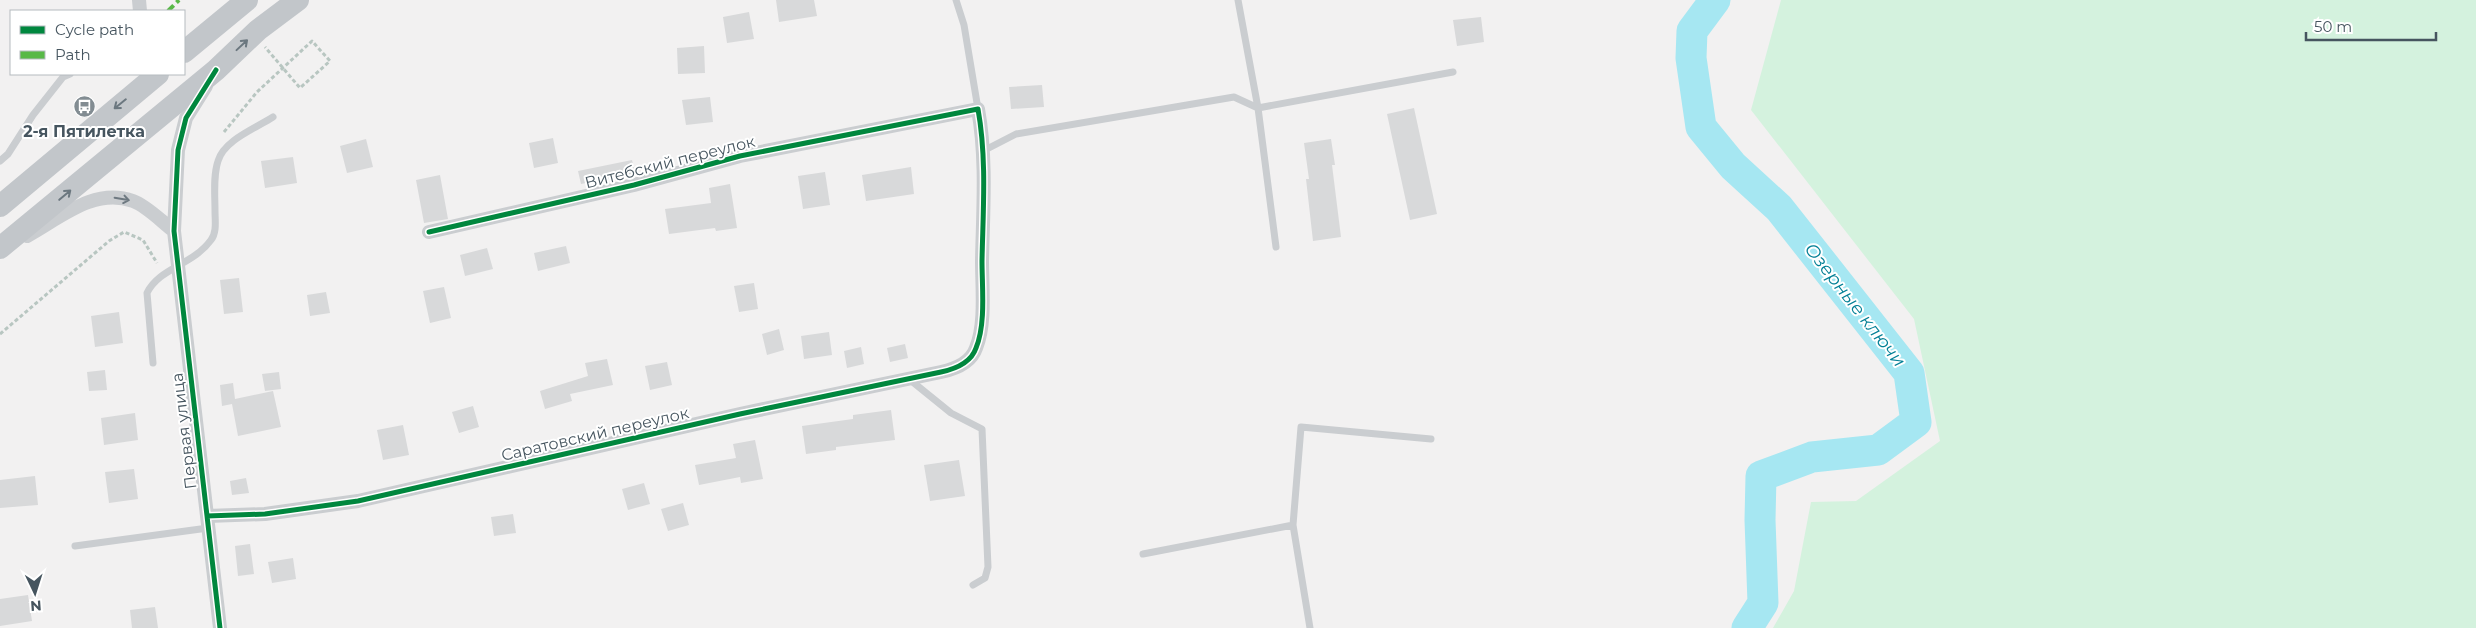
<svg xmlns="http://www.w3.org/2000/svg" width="2476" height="628" font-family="Montserrat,sans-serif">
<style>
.green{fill:#d4f2de}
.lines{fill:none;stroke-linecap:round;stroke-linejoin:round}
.river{stroke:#a6e7f2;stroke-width:31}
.building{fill:#d8d9da}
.path{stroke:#b8c6c1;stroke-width:3;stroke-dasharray:4 2.5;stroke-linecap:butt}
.service{stroke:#cacdd0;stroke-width:7}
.minor{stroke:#cacdd0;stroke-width:14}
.trunk{stroke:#c2c6ca;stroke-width:22}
.quiet{stroke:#58b947;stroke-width:4;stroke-dasharray:8 4;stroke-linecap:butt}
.cycleway-casing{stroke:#fff;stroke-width:8}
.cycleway{stroke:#00873e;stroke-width:5}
.oneway{stroke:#6b777f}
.oneway2{stroke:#6e7981}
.labels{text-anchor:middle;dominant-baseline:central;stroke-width:4;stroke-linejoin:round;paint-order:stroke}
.poi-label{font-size:16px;font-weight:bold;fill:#46555f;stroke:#fff}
.street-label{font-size:16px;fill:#46555f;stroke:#fff}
.water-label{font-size:18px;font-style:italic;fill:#048096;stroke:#fff}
</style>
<rect width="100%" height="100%" fill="#f2f1f1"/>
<!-- green -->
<path class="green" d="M1781,0h695v628h-703l21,-37 17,-89 45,-1 84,-60 -26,-122 -163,-209z"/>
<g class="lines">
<!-- river -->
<path class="river" d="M1715,0l-23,31 -1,27 10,69 32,39 46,42 130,165 7,49 -38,28 -66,7 -51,19 -1,44 3,83 -16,25"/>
</g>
<!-- building -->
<path class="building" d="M776,0h38l3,16 -38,6z
M749,12l5,27 -27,4 -4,-26z
M1481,17l3,25 -27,4 -4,-26z
M704,46l1,27 -27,1 -1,-26z
M1042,85l2,22 -33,2 -2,-22z
M710,97l3,25 -27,3 -4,-25z
M1414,108l23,106 -27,6 -23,-106z
M553,138l5,25 -24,5 -5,-25z
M366,139l7,28 -26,6 -7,-27z
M1331,139l4,26h-3l9,72 -28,4 -7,-62h3l-5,-36z
M293,157l4,26 -32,5 -4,-27z
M632,160l3,13 -54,11 -3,-13z
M911,167l3,27 -48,7 -4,-26z
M825,172l5,33 -27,4 -5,-33z
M440,175l8,44 -24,4 -8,-43z
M730,184l7,44 -21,3 -1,-3 -46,6 -4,-25 46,-6 -2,-15z
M566,246l4,17 -32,8 -4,-18z
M487,248l6,21 -28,7 -5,-21z
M239,278l4,34 -19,2 -4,-34z
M754,283l4,26 -19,3 -5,-26z
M444,287l7,31 -21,5 -7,-32z
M326,292l4,21 -20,3 -3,-21z
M119,312l4,31 -28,4 -4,-31z
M779,329l5,21 -17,5 -5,-21z
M829,332l3,23 -28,4 -3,-23z
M905,344l3,14 -18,4 -3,-14z
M861,347l3,17 -17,4 -3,-17z
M607,359l6,26 -43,9 2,7 -27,8 -5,-18 48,-15 -3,-13z
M667,362l5,23 -22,5 -5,-24z
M105,370l2,20 -18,1 -2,-19z
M279,372l2,17 -16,2 -3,-17z
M233,383l2,16 38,-8 8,36 -43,9 -6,-32 -10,2 -2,-21z
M473,406l6,21 -20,6 -7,-21z
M891,410l4,30 -59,7v3l-30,4 -4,-28 51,-7v-4z
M135,413l3,27 -34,5 -3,-27z
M403,425l6,30 -26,5 -6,-30z
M755,440l8,39 -22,4 -1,-6 -41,8 -4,-20 41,-7 -3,-14z
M959,460l6,36 -35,5 -6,-36z
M134,469l4,30 -29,4 -4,-31z
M35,476l3,29 -38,3v-28z
M246,478l3,15 -17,2 -2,-14z
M644,483l6,21 -22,6 -6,-21z
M683,503l6,22 -21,6 -7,-22z
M513,514l3,19 -22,3 -3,-19z
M250,544l4,30 -16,2 -3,-30z
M293,558l3,21 -24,4 -4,-21z
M28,595l4,26 -32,5v-27z
M155,607l3,21h-26l-2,-18z"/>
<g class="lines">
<!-- path -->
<path class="path" d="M224,132l33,-40 55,-51 18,20 -30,27 -35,-41
M0,334l109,-93 15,-9 19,8 14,23"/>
<!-- service -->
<path class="service" d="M956,0l8,25 14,84
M1238,0l20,108 18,139
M983,151l33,-17 218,-37 24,11 195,-36
M0,161l8,-7 25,-39 30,-38 7,-3
M153,363l-6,-70c12,-25 46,-28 64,-53 6,-8 4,-19 4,-29 0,-16 -2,-35 3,-50 6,-21 38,-33 55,-44
M909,379l42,34 31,16 6,138 -3,11 -12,7
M1293,525l17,103
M75,546l133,-18
M1143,554l150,-29 8,-98 130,12"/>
<!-- minor -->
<path class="minor" d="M139,0l1,11
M206,86l-20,32 -8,32 -4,81 46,397
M27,236c33,-18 67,-49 106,-35 14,5 29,21 41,30
M207,516l58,-2 93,-13 382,-87 201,-42c14,-3 30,-9 35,-24 10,-24 6,-61 6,-87 1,-50 5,-102 -4,-152l-238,47 -106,29 -205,47"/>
<!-- trunk -->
<path class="trunk" d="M184,52l63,-52
M0,206l158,-132
M0,248l216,-178 42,-40 40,-30"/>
<!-- quiet -->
<path class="quiet" d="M168,11l11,-11"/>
<defs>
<path id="cycleway" d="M216,70l-30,48 -8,32 -4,81 46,397
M207,516l58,-2 93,-13 382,-87 201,-42c14,-3 30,-9 35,-24 10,-24 6,-61 6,-87 1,-50 5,-102 -4,-152l-238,47 -106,29 -205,47"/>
</defs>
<!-- cycleway casing -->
<use href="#cycleway" class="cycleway-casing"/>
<!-- cycleway -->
<use href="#cycleway" class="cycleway"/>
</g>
<!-- one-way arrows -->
<defs><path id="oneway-shaft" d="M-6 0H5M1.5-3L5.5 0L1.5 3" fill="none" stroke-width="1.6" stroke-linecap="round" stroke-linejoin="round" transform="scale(1.25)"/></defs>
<g class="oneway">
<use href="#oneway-shaft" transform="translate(242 45) rotate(-43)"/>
<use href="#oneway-shaft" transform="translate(120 104) rotate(141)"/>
<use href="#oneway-shaft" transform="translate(65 195) rotate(-40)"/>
</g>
<use class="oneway2" href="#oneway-shaft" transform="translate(122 199) rotate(10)"/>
<!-- icons -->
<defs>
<symbol id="bus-disc" viewBox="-11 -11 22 22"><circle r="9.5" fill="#828c92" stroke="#fff"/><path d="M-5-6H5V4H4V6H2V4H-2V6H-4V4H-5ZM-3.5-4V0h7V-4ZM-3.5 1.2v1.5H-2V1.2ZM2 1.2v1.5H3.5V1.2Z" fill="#fff"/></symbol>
</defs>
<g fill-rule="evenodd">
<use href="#bus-disc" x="72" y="94" width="25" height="25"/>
</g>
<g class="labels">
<!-- poi labels -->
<g class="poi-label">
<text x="84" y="131">2-я Пятилетка</text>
</g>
<!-- street labels -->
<g class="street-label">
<text transform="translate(670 162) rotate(-14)">Витебский переулок</text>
<text transform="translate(184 431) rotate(-97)">Первая улица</text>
<text transform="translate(595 434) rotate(-13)">Саратовский переулок</text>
</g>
<!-- water labels -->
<g class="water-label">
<text transform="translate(1855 305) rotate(52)">Озерные ключи</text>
</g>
</g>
<!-- legend -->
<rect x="10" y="10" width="175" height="65" fill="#ffffff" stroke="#b5bbbf"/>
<rect x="20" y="26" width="25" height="8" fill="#00873e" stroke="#b5bbbf"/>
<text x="55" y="35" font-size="15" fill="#46555f">Cycle path</text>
<rect x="20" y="51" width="25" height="8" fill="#58b947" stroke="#b5bbbf"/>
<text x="55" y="60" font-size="15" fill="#46555f">Path</text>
<!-- north arrow -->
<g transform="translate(35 593) rotate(176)" stroke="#ffffff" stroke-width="4" paint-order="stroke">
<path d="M0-4L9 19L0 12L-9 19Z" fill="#46555f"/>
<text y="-8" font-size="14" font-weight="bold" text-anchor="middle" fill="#46555f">N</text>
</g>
<!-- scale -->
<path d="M2306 32v8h130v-8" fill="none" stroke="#46555f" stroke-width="2.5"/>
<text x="2314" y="32" font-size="15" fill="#46555f" stroke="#ffffff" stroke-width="4" paint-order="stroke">50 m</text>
</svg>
